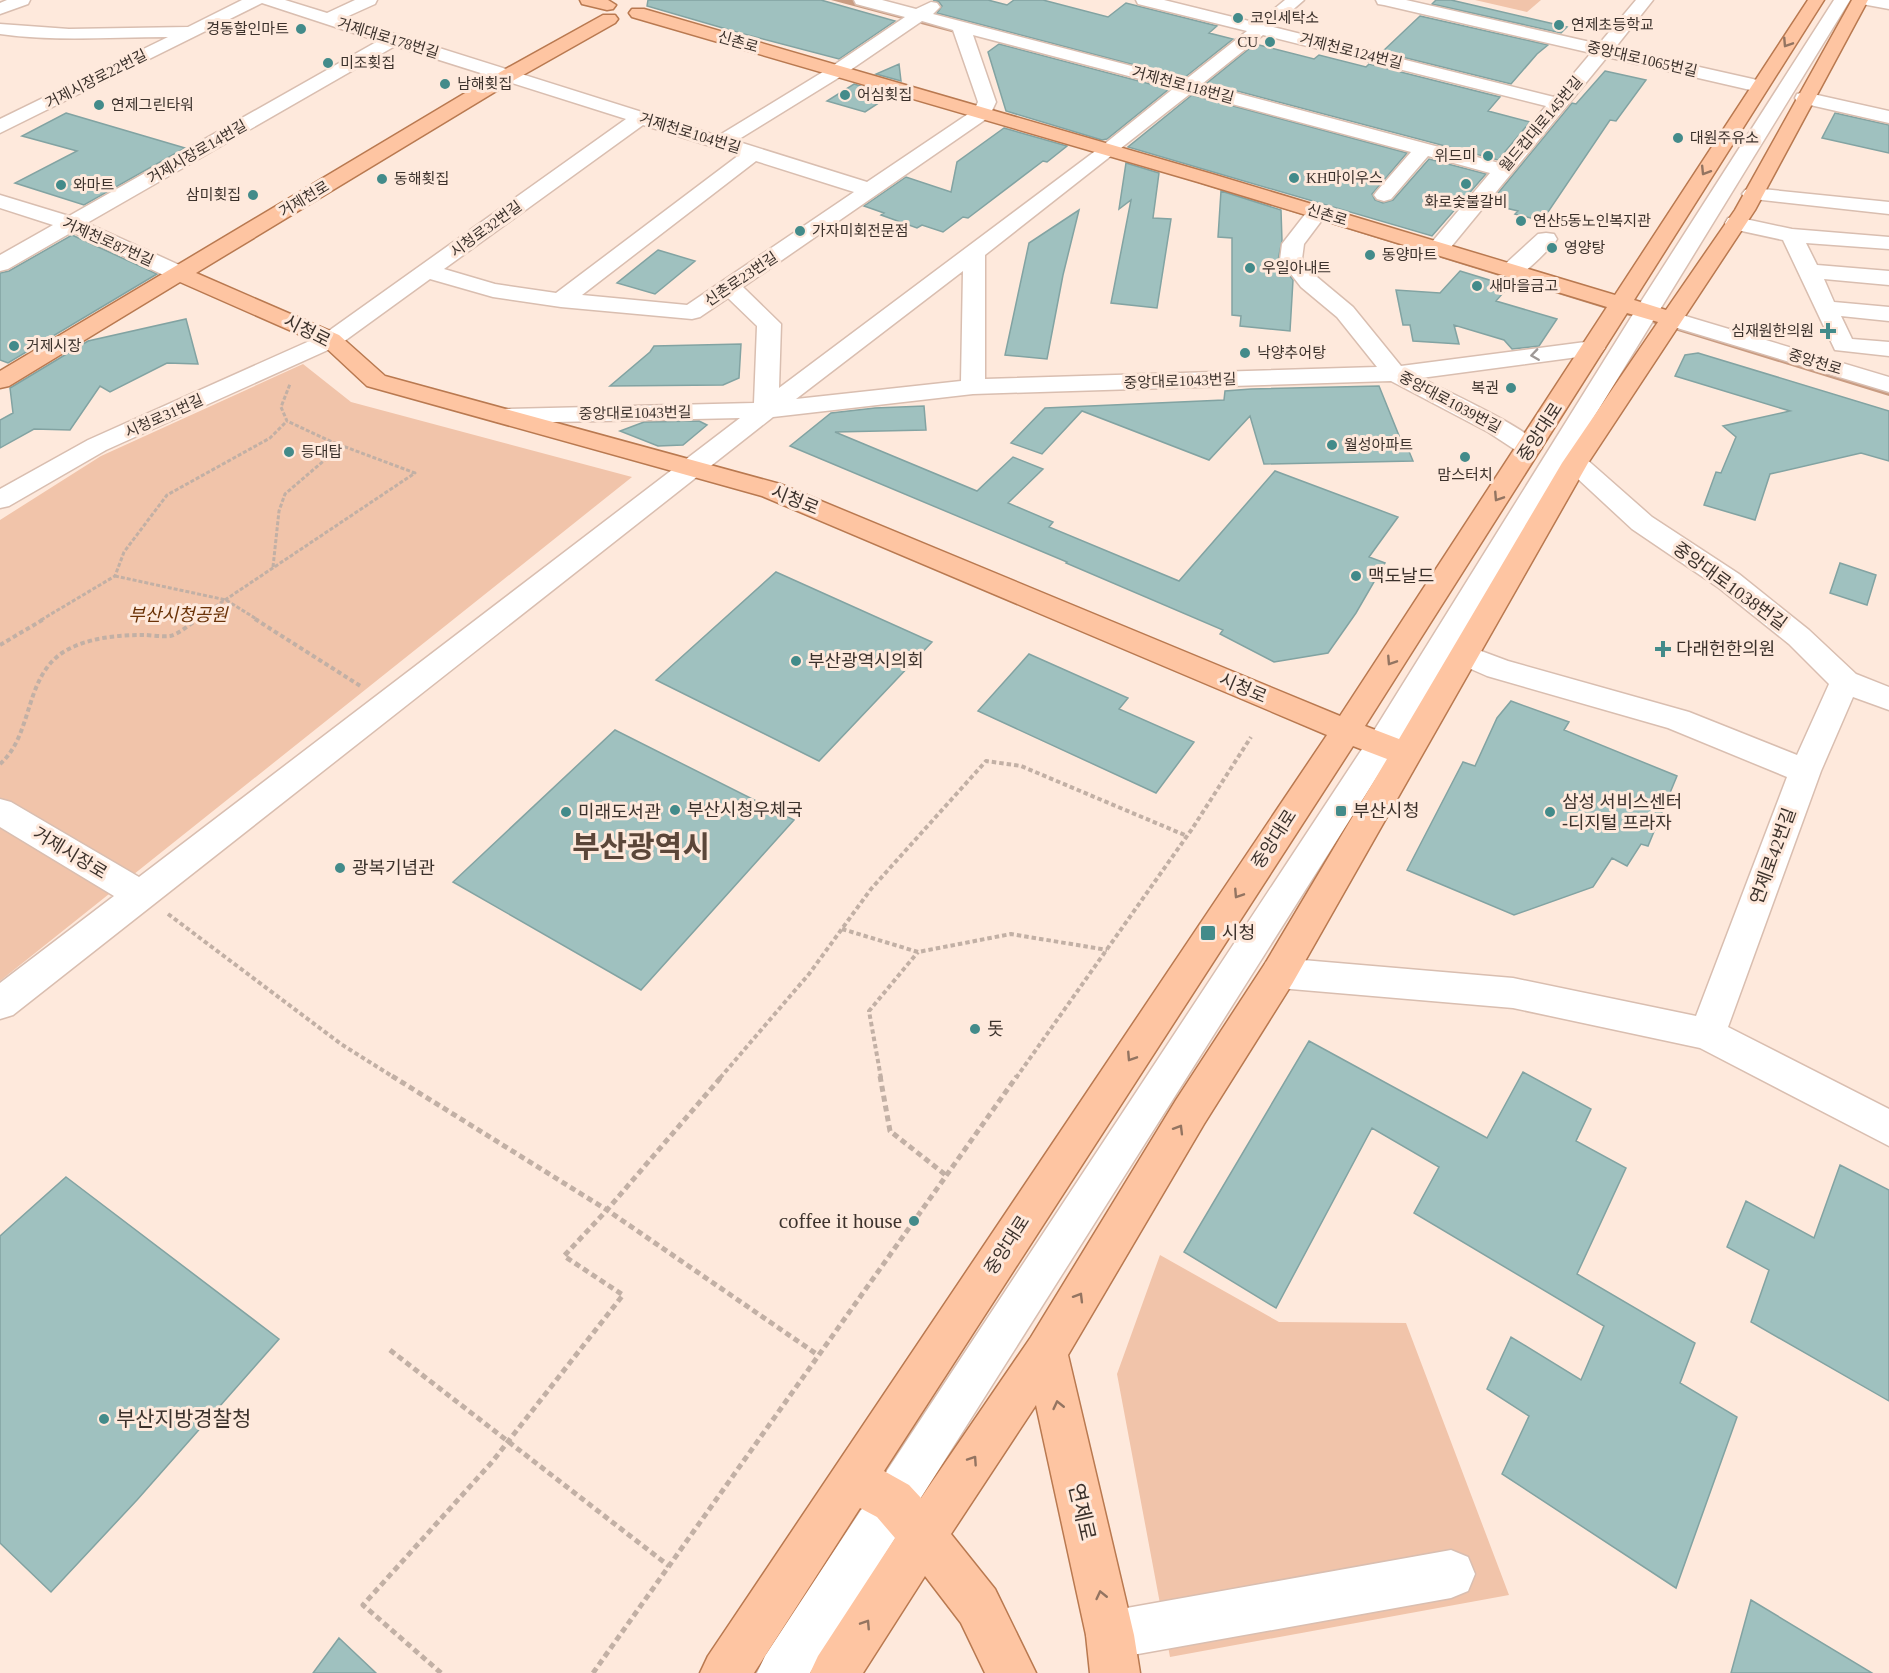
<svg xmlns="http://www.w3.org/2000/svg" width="1889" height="1673" font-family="'Times New Roman','Noto Sans KR',serif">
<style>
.green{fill:#f1c4aa}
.water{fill:#c99c82}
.building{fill:#9fc1bf;stroke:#82a3a2;stroke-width:1.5}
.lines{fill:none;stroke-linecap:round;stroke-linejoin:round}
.minor-casing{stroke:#d9beb0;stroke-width:3}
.major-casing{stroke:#b97950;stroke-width:3}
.path-far2{stroke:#c2b0a5;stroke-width:3;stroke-dasharray:4 2;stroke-linecap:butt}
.path-far1{stroke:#c2b0a5;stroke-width:4;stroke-dasharray:4.5 3;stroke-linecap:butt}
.path{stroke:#c2b0a5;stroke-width:5;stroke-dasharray:6 4;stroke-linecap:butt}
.minor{fill:#fff;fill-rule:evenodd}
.major{fill:#fec5a2;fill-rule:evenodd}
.oneway{stroke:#937461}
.oneway2{stroke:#9e9896}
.poi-dot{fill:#438b8a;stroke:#fee9dc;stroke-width:2}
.labels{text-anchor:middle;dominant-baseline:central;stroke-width:6;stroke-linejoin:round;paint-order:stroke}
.far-poi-label{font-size:15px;fill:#3c322c;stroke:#fee9dc;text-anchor:start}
.far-street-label{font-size:15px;fill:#3c322c;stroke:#fee9dc}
.street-label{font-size:18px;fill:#3c322c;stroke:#fee9dc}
.poi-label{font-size:18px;fill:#3c322c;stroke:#fee9dc;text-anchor:start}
.park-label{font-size:18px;font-style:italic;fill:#6b3308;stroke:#fee9dc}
.near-poi-label{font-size:21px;fill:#3c322c;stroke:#fee9dc;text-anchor:end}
.near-street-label{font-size:21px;fill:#3c322c;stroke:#fee9dc}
.town-label{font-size:30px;font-weight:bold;fill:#5b4639;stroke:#fee9dc}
</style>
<rect width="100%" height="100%" fill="#fee9dc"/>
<!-- green -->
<path class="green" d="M1475,0h66l-14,12z
M303,364l48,38 281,75 -632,504v-461l101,-64z
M1160,1255l119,67 127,1 103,272 -339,62 -53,-283z"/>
<!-- water -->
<path class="water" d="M831,0h33l99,24 27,62 5,26 894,266v18l-724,-223 -175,-51 -35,-89z"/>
<!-- building -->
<path class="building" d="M648,0h173l74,21 -56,38 -99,-26 -93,-27z
M933,0h55l19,5 7,-5h29l65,17 18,-14 91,23 -8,7 24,6 -49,39 -247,-65 5,-7 -3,-4z
M1436,0h15l116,27 -6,6 -129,-29z
M1420,16l128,29 -11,9 -26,30 -129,-32z
M999,44l170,45 -62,50 -5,1 -96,-29 -18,-59z
M1255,44l59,15 5,-4 47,12 3,-3 131,33 -12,14 42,11 -32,38 -291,-77z
M899,64l2,17 -25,-7z
M1605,71l41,9 -30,41 -6,-1 -68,101 -27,-7 3,-3 -29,-7 83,-101 4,1z
M854,84l37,11 -26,17 -38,-11z
M1192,95l215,58 -35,41 3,6 8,3 10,-3 36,-41 57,15 -54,62 -304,-89z
M66,113l119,35 -101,57 -69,-22 62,-32 -55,-15z
M1835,113l54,12v28l-67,-15z
M1004,128l63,18 -20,16 -4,-1 -75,57 -5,-1 -20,15 -21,-7 -5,3 -36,-13 3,-2 -20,-7 42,-29 45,15 6,-30z
M1126,163l33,10 -6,45 18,1 -14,89 -46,-5 20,-103 -12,9z
M1221,191l60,19 1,31 -4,19 15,20 -3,51 -50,-5 1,-10 -9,-1v-77l-14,-1z
M1079,210l-16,65 -16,84 -42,-4 24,-112z
M72,235l85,39 -149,89 -8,-3v-87l9,-2z
M658,250l37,11 -40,33 -38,-11z
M1460,271l49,15 -13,15 61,18 -18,27 -27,3 -8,-9 -50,-15 5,19 -46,-3 -3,-16h-7l-7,-35 44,3z
M186,319l12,45 -31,-1 -57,29 -10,-6 -30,44 -36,-1 -34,19v-28l13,-7 -3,-25 78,-47z
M741,344l-2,34 -16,7 -113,1 40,-34 4,-6z
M1698,353l191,58v50l-28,-8 -91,21 -15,46 -51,-15 12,-33 5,1 15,-36 -13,-11 67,-15 -115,-35 10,-21z
M1379,386l21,52 3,-1 10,24 -149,3 -14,-48 -41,44 -127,-49 -40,43 -31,-11 34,-35 179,-8 1,-9 26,-2z
M924,406l2,24 -91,2 142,59 36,-34 30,12 -35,34 45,19 -4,5 130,54 96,-110 123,46 -29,40 16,6 -29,50 -28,40 -54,9 -54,-28 3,-4 -157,-67 1,-1 -277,-116 41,-33 44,-5z
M699,421l8,4 -24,20 -25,1 -38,-15 24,-9z
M1840,563l36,12 -9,30 -37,-12z
M776,572l156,70 -113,119 -163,-81z
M1029,654l99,44 -9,11 75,33 -38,51 -178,-82z
M1511,701l58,21 -5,8 113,46 -29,70 -7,-2 -14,22 -15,-8 -19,29 -79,28 -107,-45 56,-108 12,4 22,-48z
M615,730l179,90 -153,170 -188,-108z
M1309,1041l178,97 36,-66 68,37 -15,32 50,27 -49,106 118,69 -15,40 57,34 -61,171 -174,-114 27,-58 -42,-27 24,-52 70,43 23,-54 -190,-113 25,-46 -67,-39 -96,180 -92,-56z
M1840,1165l49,25v211l-138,-79 18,-52 -42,-23 19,-46 68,37z
M66,1177l213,162 -142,161 -86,92 -51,-49v-307z
M1751,1600l121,73h-141z
M339,1638l37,35h-63z"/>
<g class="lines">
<defs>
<path id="minor" d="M7,0h23l-2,4 -28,10v-11z
M242,0h43l42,13 28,-13h22l-2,4 -31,14 374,118 113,-69 74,-50 -49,-13 -2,-4h28l34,9 15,-7 6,1 3,4 -7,7 252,66 62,-49 -109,-27 -2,-4h28l93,23 28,-23h19l-31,27 281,70 37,-44 -207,-48 -6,-1 -2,-4h30l193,44 37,-44h17l-38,48 151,34 2,4 -2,4 -7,2 -152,-35 -161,196 -8,2 -8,-2 -3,-5 63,-75 -62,-17 -37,43 -7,2 -7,-2 -3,-4 3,-4 34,-39 -220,-59 -206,162v124l392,-12 -40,-50 -36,-30 -21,-27 2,-16 28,-36 7,-2 7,2 4,4 -24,32 -2,15 15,18 36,30 48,59 192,-25 8,2 4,5 -4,5 -8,2 -172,23c26,14 106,49 121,70l-4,5 -9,3 -9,-3 -32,-21 -97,-51 -418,13 -200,23 -760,598 -13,4v-36l114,-87 -114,-69v-28l11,3 128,75 601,-459 -236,5 -9,-2 -3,-5 3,-5 9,-2 250,-6 3,-77 -29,-28 -28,19 -8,2 -131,-12 -68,-10 -63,-18 -91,66 -233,105 -97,56 -9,2v-19l88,-49 235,-105 303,-216 -231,-73 -308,177 101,46 3,5 -3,5 -8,2 -8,-2 -100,-47 -64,37 -8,2v-16l53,-30 -53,-17v-13l69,21 309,-175 -116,-38 -262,130v-14l168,-82c-57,0 -112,5 -168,-3v-10l69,5 119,-2zM922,21l31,9 25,72 -4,8 -107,72 -131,-41 107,-66zM973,35l201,53 -72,58 -323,242 2,-64 -38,-37 246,-170 7,-15zM1263,35l283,71 -47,57 -297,-79zM643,125l96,30 -183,138 -61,-9 -51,-15zM756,161l98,31 -167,113 -105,-10zM963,271l-2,110 -165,18z
M1834,0h16l-280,456 14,1 68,60 87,57 70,56 47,44 33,13v23l-36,-13 -32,74 -93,256 161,82v37l-189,-98 -187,-40 -234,-20 -13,-4 -5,-11 5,-11 13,-4 234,20 183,38 91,-239 -119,-49 -181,-52 -32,-14 -4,-6 -59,97 -582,920h-53l8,-17 605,-919 265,-426zM1564,466l68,63 87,59 70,56 40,40 -32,71 -108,-43 -181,-51 -43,-16 -10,2z
M1860,0h29v9l-27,-5z
M1804,92l85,19v12l-92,-21 -2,-4 2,-4z
M1752,188l137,14v12l-144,-16 -3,-4 3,-4z
M1736,217l56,12 97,8v12l-83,-6 11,22 72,6v14l-65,-6 10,23 55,5v14l-48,-5 11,23 37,3v14l-54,-6 -52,-110 -55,-12 -3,-5 3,-5z
M1546,233l8,1 3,5 -3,5c-14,12 -31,37 -51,32l-3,-5 3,-5 35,-32z
M1672,312l217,65v15l-225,-68 -4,-5 4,-5z
M1451,1550l17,7 7,17 -7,17 -17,7 -341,61 -17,-7 -7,-17 7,-17 17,-7z"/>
<path id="major" d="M580,0h28l8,5 -3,4 -6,1 -25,-6z
M1808,0h16l-190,300 32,10 69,-100 117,-210h16l-113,210 -167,253 -296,521 -88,140 -136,231 66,280 6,38h-50l-4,-38 -50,-230 -85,129 44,55 41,84h-51l-24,-50 -36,-47 -62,97h-53l8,-17 77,-118 -18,-21 -17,-9 -106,165h-54l8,-17 619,-921 -565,-239 -395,-110 -44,-41 -143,-63 -171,104 -9,2v-17l502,-300 101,-56h12l3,4 -3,4 -99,56 -320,194 143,62 46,41 395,108 560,232 267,-409 -409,-125 -566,-165 -3,-4 3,-4h12l568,165 403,121zM1627,313l31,9 -96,141 -163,276 -34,-13zM1353,746l34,13 -121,203 -90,138 -145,237 -110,161 -12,-13 -25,-14z"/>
</defs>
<!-- minor casing -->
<use href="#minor" class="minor-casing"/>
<!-- major casing -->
<use href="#major" class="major-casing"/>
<!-- path-far2 -->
<path class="path-far2" d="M273,567l6,-56 6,-17 56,-48
M115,576l111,24 32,20
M41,620l74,-44 9,-24 43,-57 103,-57 17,-17
M195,620l220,-147 -83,-31 -45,-21 -6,-14 9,-23"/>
<!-- path-far1 -->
<path class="path-far1" d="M255,619l107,68
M0,645l44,-26
M0,764c33,-29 24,-85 62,-111 23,-15 54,-18 81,-18 8,0 19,2 27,1 9,-2 20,-12 28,-17
M168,914l173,130 54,34
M842,929l76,23 93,-18 96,16
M720,1078l89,-104 62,-85 115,-128 35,5 166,70
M881,1078l-12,-67 49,-59
M1016,1078l176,-249 59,-92"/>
<!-- path -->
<path class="path" d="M392,1076l215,134 211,145
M880,1076l10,55 57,45
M390,1350l279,216
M441,1673l-78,-68 129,-143 131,-167 -59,-39 43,-46 115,-134
M593,1673l424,-597"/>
<!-- minor -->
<use href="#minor" class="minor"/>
<!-- major -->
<use href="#major" class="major"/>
</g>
<!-- one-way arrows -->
<defs><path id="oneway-chevron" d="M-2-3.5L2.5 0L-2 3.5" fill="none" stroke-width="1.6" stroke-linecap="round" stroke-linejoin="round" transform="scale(1.5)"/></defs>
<g class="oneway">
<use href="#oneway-chevron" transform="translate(1787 43) rotate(123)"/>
<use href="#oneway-chevron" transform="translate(1705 171) rotate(122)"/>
<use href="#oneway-chevron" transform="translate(1498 497) rotate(123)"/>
<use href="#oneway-chevron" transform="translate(1391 661) rotate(123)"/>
<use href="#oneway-chevron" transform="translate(1238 894) rotate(123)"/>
<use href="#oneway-chevron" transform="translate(1131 1057) rotate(123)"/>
<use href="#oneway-chevron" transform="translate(1179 1129) rotate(-59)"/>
<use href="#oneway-chevron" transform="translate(1079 1297) rotate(-59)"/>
<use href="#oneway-chevron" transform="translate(1058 1405) rotate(-103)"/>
<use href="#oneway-chevron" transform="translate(973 1460) rotate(-56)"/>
<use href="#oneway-chevron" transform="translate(1101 1595) rotate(-103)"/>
<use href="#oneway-chevron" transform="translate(866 1624) rotate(-57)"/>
</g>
<use class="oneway2" href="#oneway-chevron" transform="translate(1535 355) rotate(172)"/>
<!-- markers -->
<g class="poi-dot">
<circle cx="1238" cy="18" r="6"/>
<circle cx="1559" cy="25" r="6"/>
<circle cx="301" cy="29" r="6"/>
<circle cx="1270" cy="42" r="6"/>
<circle cx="328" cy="63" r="6"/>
<circle cx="445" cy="84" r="6"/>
<circle cx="845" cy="95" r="6"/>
<circle cx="99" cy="105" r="6"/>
<circle cx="1678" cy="138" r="6"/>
<circle cx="1488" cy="156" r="6"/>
<circle cx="1294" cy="178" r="6"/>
<circle cx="382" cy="179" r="6"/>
<circle cx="1466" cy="184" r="6"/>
<circle cx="61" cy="185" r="6"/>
<circle cx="253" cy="195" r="6"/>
<circle cx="1521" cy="221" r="6"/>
<circle cx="800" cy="231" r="6"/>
<circle cx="1552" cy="248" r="6"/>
<circle cx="1370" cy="255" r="6"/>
<circle cx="1250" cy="268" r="6"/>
<circle cx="1477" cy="286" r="6"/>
<path d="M1825 322h6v6h6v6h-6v6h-6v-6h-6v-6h6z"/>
<circle cx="14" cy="346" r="6"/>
<circle cx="1245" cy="353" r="6"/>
<circle cx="1511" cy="388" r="6"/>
<circle cx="1332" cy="445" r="6"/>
<circle cx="289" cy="452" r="6"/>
<circle cx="1465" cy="457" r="6"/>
<circle cx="1356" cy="576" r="6"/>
<path d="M1660 640h6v6h6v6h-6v6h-6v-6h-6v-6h6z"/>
<circle cx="796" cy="661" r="6"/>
<circle cx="675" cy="810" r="6"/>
<rect x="1335" y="805" width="12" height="12" rx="3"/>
<circle cx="566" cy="812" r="6"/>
<circle cx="1550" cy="812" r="6"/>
<circle cx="340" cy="868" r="6"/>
<rect x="1200" y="925" width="16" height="16" rx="3"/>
<circle cx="975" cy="1029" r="6"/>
<circle cx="914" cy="1221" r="6"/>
<circle cx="104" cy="1419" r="6"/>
</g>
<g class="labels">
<!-- far-poi labels -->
<g class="far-poi-label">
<text x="1250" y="18">코인세탁소</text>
<text x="1571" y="25">연제초등학교</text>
<text x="289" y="29" text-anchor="end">경동할인마트</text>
<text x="1258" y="42" text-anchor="end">CU</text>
<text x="340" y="63">미조횟집</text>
<text x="457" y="84">남해횟집</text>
<text x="857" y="95">어심횟집</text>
<text x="111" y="105">연제그린타워</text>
<text x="1690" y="138">대원주유소</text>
<text x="1476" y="156" text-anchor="end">위드미</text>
<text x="1306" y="178">KH마이우스</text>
<text x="394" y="179">동해횟집</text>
<text x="73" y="185">와마트</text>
<text x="241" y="195" text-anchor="end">삼미횟집</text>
<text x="1466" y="202" text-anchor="middle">화로숯불갈비</text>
<text x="1533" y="221">연산5동노인복지관</text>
<text x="812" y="231">가자미회전문점</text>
<text x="1564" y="248">영양탕</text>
<text x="1382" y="255">동양마트</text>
<text x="1262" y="268">우일아내트</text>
<text x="1489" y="286">새마을금고</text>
<text x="1814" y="331" text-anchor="end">심재원한의원</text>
<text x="26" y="346">거제시장</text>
<text x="1257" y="353">낙양추어탕</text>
<text x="1499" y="388" text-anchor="end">복권</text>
<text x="1344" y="445">월성아파트</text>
<text x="301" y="452">등대탑</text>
<text x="1465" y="475" text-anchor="middle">맘스터치</text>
</g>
<!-- far-street labels -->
<g class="far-street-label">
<text transform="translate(388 38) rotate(17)">거제대로178번길</text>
<text transform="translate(738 42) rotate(16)">신촌로</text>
<text transform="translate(1351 51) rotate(14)">거제천로124번길</text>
<text transform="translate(1642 59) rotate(13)">중앙대로1065번길</text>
<text transform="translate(96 79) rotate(-27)">거제시장로22번길</text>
<text transform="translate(1183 85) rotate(15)">거제천로118번길</text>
<text transform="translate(1541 124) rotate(-50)">월드컵대로145번길</text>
<text transform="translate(690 133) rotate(17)">거제천로104번길</text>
<text transform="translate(197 152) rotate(-30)">거제시장로14번길</text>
<text transform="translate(304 199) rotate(-31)">거제천로</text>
<text transform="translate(1327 215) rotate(17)">신촌로</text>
<text transform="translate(486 229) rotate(-36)">시청로32번길</text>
<text transform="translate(108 242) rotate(24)">거제천로87번길</text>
<text transform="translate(741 279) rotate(-34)">신촌로23번길</text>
<text transform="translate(1815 362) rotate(17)">중앙천로</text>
<text transform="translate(1180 381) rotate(-2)">중앙대로1043번길</text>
<text transform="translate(1450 402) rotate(28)">중앙대로1039번길</text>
<text transform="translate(635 413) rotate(-1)">중앙대로1043번길</text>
<text transform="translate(164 416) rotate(-24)">시청로31번길</text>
</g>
<!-- street labels -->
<g class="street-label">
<text transform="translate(307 331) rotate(27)">시청로</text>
<text transform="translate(1540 432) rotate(-57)">중앙대로</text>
<text transform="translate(795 500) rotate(22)">시청로</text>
<text transform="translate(1730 586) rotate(36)">중앙대로1038번길</text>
<text transform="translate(1243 688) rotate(23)">시청로</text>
<text transform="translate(1274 839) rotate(-57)">중앙대로</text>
<text transform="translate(70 853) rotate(31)">거제시장로</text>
<text transform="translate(1773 856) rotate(-70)">연제로42번길</text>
<text transform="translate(1007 1245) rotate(-57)">중앙대로</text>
</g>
<!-- poi labels -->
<g class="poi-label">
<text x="1368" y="576">맥도날드</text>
<text x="1676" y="649">다래헌한의원</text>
<text x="808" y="661">부산광역시의회</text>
<text x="1562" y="802">삼성 서비스센터<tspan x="1562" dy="21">-디지털 프라자</tspan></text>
<text x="687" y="810">부산시청우체국</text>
<text x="1353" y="811">부산시청</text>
<text x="578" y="812">미래도서관</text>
<text x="352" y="868">광복기념관</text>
<text x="1222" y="933">시청</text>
<text x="987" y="1029">돗</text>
</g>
<!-- park labels -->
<g class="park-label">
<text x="178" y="615">부산시청공원</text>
</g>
<!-- near-poi labels -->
<g class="near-poi-label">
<text x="902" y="1221">coffee it house</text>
<text x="116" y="1419" text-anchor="start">부산지방경찰청</text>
</g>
<!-- near-street labels -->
<g class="near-street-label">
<text transform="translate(1082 1512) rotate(77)">연제로</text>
</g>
<!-- town labels -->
<g class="town-label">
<text x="641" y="846">부산광역시</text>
</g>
</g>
</svg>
